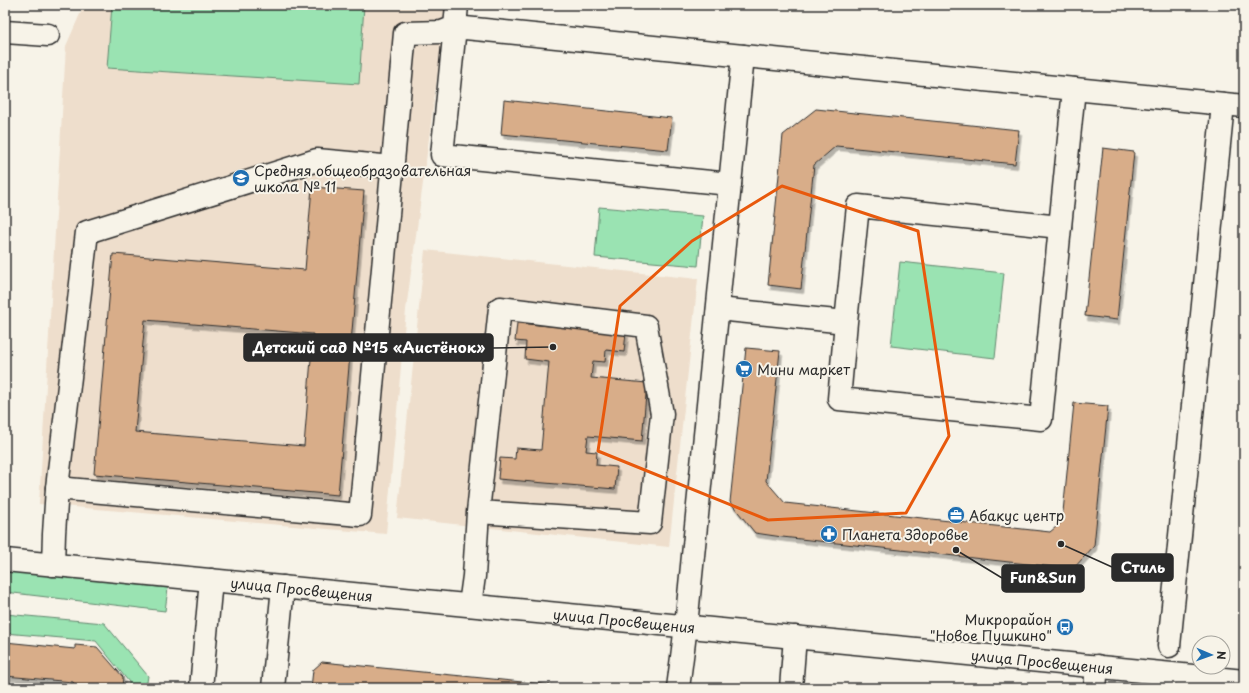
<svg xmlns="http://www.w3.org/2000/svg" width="1249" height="693" font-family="'Playpen Sans',sans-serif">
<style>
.built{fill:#eedecc}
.green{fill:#9ae3b2;stroke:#62876e}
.building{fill:#d8ad89;stroke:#2b2b2b;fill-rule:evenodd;filter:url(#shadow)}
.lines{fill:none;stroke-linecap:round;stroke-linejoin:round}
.minor-casing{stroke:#2b2b2b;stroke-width:25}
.minor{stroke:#f7f3e8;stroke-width:22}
.marked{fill:none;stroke:#e8590c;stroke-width:3;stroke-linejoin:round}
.labels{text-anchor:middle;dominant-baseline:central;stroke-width:4;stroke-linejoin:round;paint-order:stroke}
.poi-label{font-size:14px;fill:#2b2b2b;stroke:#f7f3e8;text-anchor:start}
.street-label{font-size:14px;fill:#2b2b2b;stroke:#f7f3e8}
.leader{fill:none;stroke:#2b2b2b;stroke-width:1.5}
.callout-dot{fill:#2b2b2b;stroke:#f7f3e8;stroke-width:1.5}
.callout{fill:#2b2b2b;stroke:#2b2b2b;stroke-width:1.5}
.callout-label{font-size:15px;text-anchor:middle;font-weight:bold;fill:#fff}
</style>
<defs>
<filter id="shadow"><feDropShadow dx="2.5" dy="4.5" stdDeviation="0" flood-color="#0004"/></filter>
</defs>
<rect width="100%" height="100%" fill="#f7f3e8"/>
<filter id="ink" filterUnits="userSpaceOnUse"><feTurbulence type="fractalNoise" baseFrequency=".025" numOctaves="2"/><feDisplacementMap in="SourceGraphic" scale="8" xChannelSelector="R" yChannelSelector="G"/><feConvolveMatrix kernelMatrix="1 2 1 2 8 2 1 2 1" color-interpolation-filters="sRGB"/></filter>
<g filter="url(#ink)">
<!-- built -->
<path class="built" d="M84,5h356l6,6 -40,299 -20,224 -347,-30 27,-458z
M425,250l273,29 -29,268 -272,-29z"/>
<!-- green -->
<path class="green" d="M112,5h252l-5,79 -252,-16z
M599,207l104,9 -5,50 -103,-9z
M900,262l104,11 -9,85 -104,-12z
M5,571l163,17 -3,23 -160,-19z
M5,614l99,9 44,53 -2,12h-17v-6l-33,-41 -91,-8z"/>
<!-- building -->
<path class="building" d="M504,100l168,18 -4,32 -167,-16z
M816,109l203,21 -4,34 -179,-18 -22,19 -13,124 -33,-4 15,-150z
M1103,148l31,4 -17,168 -32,-4z
M312,187l52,4 -26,304 -244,-21 19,-220 192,16zM145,320l168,14 -9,112 -169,-14z
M517,323l109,10 -2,19 -18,-2 -1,12 -12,-1 -2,17 56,5 -5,58 -54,-5 -2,15 11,1 -1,13 21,2 -2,22 -117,-10 2,-21 15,1 1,-11 25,2 8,-88 -24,-3 1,-17 -11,-1z
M746,348l34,3 -14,130 19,22 265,29 12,-10 12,-119 34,3 -14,140 -21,23 -291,-32 -27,-4 -25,-31z
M5,642l70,7v-4l22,2 26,30 -1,11h-44l-5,-6 -68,-6z
M322,662l250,25v1h-266h5l2,-18z"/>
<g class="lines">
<defs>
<g id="minor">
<path d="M5,32l43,3"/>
<path d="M730,184l13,-128"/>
<path d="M1060,227l14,-138"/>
<path d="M718,309l128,13 -7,77 202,20 19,-192 -202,-21 -12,116"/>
<path d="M57,488l303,27 45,-482 37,-1 13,-5 2,-22"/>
<path id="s1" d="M5,560l1239,121"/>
<path d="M53,565l1,-31 3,-46 30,-256 230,-72 76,7"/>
<path d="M470,605l4,-29 4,-64 22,-204 146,18 16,88 -12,109 -172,-11"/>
<path d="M1169,646l54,-542"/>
<path d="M201,688l10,-108"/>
<path d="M273,688l10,-101"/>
<path d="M678,688l8,-62 44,-442 -288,-29 13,-128 789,79"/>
<path d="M791,688l4,-51"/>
<path d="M1095,688l2,-22"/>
</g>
</defs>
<!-- minor casing -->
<use href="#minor" class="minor-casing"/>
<!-- minor -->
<use href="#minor" class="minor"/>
</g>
</g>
<!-- marked area -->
<path class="marked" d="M782,186l136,45 31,205 -43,77 -138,7 -170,-69 22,-145 72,-65z"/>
<!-- icons -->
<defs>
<symbol id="school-disc" viewBox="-11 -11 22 22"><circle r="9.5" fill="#1f6fb2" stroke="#f7f3e8"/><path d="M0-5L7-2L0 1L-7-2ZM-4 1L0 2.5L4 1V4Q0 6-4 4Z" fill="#fff"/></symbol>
<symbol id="supermarket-disc" viewBox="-11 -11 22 22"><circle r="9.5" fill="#1f6fb2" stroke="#f7f3e8"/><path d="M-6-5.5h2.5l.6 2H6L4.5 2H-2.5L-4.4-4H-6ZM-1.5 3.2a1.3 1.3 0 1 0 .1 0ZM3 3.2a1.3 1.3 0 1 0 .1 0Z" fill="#fff"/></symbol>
<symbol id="office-disc" viewBox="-11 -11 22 22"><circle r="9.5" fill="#1f6fb2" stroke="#f7f3e8"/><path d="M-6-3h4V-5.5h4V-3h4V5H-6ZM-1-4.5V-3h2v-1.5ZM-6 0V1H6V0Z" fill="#fff"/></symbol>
<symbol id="pharmacy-disc" viewBox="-11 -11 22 22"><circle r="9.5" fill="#1f6fb2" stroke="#f7f3e8"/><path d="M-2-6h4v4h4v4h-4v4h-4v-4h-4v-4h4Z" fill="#fff"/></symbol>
<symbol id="bus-disc" viewBox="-11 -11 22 22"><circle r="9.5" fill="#1f6fb2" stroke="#f7f3e8"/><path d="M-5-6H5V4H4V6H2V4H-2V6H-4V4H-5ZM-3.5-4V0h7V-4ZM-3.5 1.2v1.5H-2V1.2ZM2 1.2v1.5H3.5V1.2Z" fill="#fff"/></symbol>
</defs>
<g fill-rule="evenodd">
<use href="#school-disc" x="231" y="168" width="20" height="20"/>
<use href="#supermarket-disc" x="734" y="359" width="20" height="20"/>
<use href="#office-disc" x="946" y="505" width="20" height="20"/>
<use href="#pharmacy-disc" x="819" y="524" width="20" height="20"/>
<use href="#bus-disc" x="1055" y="617" width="20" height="20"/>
</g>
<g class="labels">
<!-- poi labels -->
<g class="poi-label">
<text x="254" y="170">Средняя общеобразовательная<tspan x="254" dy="16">школа № 11</tspan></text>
<text x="757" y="369">Мини маркет</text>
<text x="969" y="515">Абакус центр</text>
<text x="842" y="534">Планета Здоровье</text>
<text x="1052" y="619" text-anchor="end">Микрорайон<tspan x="1052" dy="16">"Новое Пушкино"</tspan></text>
</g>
<!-- street labels -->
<g class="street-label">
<text stroke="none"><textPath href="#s1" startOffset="298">улица Просвещения</textPath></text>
<text stroke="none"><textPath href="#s1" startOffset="622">улица Просвещения</textPath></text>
<text stroke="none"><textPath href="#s1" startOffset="1042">улица Просвещения</textPath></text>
</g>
</g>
<!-- callouts -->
<path class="leader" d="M553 347L493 348M1061 544L1112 567M956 550L1002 578"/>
<g class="callout-dot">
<circle cx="553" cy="347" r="4"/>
<circle cx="1061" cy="544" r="4"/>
<circle cx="956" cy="550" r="4"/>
</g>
<g class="callout">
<rect x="244" y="334" width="249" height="27" rx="4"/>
<rect x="1112" y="554" width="61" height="27" rx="4"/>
<rect x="1002" y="565" width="82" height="27" rx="4"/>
</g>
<g class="callout-label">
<text x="369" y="353">Детский сад №15 «Аистёнок»</text>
<text x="1143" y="573">Стиль</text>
<text x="1043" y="583">Fun&amp;Sun</text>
</g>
<!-- margin -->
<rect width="1249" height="693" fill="none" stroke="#f7f3e8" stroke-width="20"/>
<rect x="10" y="10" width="1229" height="673" fill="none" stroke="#2b2b2b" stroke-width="1.5" filter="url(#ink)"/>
<!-- north arrow -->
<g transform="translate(1211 655) rotate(92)"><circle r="19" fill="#f7f3e8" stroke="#a5a39c"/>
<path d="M0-3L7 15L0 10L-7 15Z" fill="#1f6fb2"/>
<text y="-6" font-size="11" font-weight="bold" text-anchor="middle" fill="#2b2b2b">N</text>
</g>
</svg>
